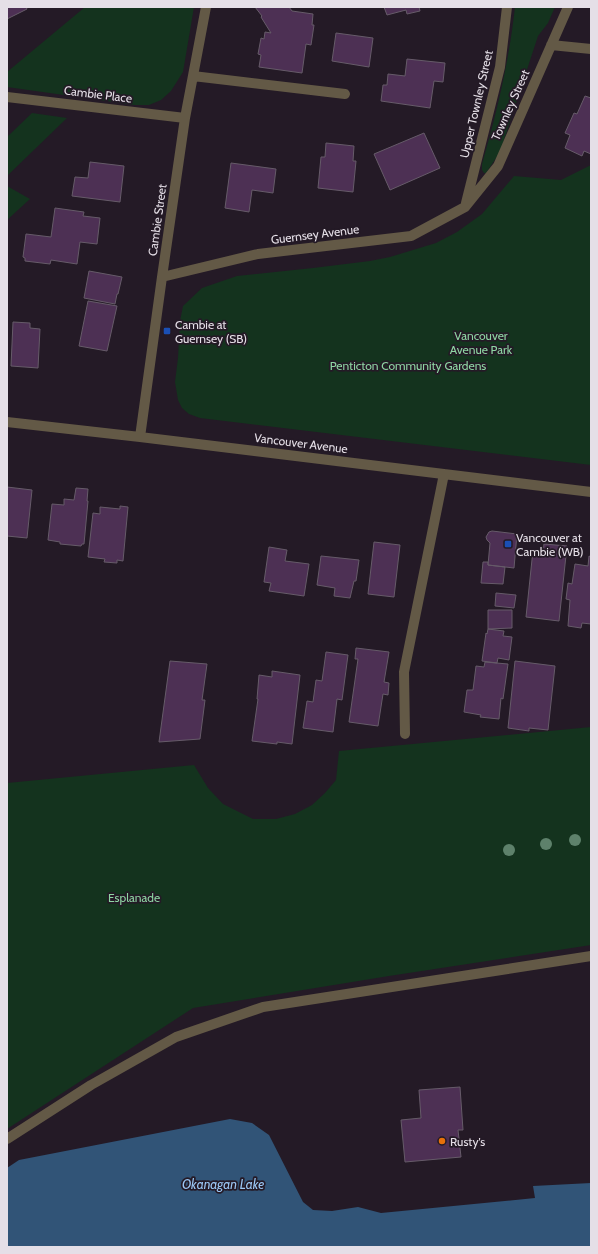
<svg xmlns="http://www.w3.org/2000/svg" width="598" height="1254" font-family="Cabin,sans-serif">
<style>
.green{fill:#14331e}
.water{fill:#315477}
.building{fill:#4d3054;stroke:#665b69}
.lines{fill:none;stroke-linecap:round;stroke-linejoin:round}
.minor{stroke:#635946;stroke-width:10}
.tree{fill:#5e816b}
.transit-dot{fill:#1a4fb4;stroke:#241a26;stroke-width:1.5}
.food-dot{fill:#e8710a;stroke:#241a26;stroke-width:1.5}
.labels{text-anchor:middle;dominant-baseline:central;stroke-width:3.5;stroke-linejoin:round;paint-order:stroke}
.street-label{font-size:12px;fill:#e5dfe7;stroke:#241a26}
.poi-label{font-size:12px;fill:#e5dfe7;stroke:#241a26;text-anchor:start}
.park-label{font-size:12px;fill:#8ed5a3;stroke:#241a26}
.water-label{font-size:13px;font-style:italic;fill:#9bc7f5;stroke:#241a26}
</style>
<rect width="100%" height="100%" fill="#241a26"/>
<!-- green -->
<path class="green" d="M85,7h109l-11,65 -12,19 -10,9 -12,5h-14l-128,-18v-15z
M515,7h40l-7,16 -10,13 -38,116 -14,21h-2l-2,-3v-6c15,-51 27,-103 33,-157z
M32,113l35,5 -60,58v-39z
M591,165v300l-391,-47 -11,-4 -7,-6 -4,-8 -3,-18 3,-24 2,-37 3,-15 19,-18 35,-12 76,-8 57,-7 20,-4 46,-14 21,-11 25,-18 32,-38 47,4z
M7,186l23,13 -23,21z
M591,727v218l-202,31 -196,32 -186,121v-346l187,-18 14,23 15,16 30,15h23l19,-5 17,-9 13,-12 11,-13 3,-29z"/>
<!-- water -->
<path class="water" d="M230,1119l22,4 17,12 34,67 10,8 19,1 26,-4 23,6 154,-15 -2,-12 58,-3v64h-584v-79l12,-8z"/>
<!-- building -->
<path class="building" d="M7,7h19l1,2 -20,10z
M255,7h34l3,4 21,3 -1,11h2l-3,20 -5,-1 -4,29 -43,-6 2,-12 -3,-1 3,-16 3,1 1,-7 6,1 -10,-16 1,-1z
M384,7h35l1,4 -13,3 -1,-4 -19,5z
M336,33l37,5 -4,29 -37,-6z
M407,59l38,4 -2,19 -9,-1 -4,27 -49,-7 2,-16h4l1,-11 17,2z
M585,96l6,2v56l-7,-3 -2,5 -17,-8 5,-13 -5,-2 9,-20 3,1z
M424,133l16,35 -50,22 -16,-36z
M326,143l28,3 -1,15h3l-3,31 -35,-4 3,-31h4z
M90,162l34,4 -4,36 -48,-6 3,-19 13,1z
M231,163l45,6 -3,24 -21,-3 -3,22 -24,-4z
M55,208l29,4 -1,4 17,2 -3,26 -17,-2 -3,22 -26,-4 -1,4 -25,-3v-3l-2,-1 3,-23 25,3z
M89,271l33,6 -4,17h-1l-2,10 -31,-6z
M88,301l29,5 -10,45 -28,-5z
M13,322l17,1v5l10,1 -2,39 -27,-2z
M7,487l25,3 -5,48 -20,-2z
M76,488l12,1 -1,12h1l-4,43h-2l-1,2 -21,-2v-2l-12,-2 4,-36 12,1v-6l10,1z
M120,506l8,1 -5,54 -6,-1v3l-13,-1 1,-3 -17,-2 5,-44 7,1v-7l20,2z
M492,531l25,3 -3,34 -26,-3 2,-22 -3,-3 -1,-3 3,-5z
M374,542l26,3 -6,52 -26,-3z
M544,544l23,2 -8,75 -33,-4 7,-67 10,1z
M269,547l18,3 -2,11 24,3 -5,32 -35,-5 2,-8 -7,-1z
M321,556l38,4 -3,21h-2l-4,17 -16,-2 1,-8 -18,-3z
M589,556l2,1v67l-9,-1 -1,5 -13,-2 2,-26 -4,-1 2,-16 4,1 3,-20 13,2z
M483,562h5v3l17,2 -2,17 -22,-1z
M496,593l20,2 -2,13 -19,-2z
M488,610h24v18l-24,1z
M488,629l16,2 -1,5 9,1 -3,23 -11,-2 -1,5 -15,-2 4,-28 1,1z
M356,648l33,4 -5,30 5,1 -1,12 -5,-1 -5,32 -29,-4 9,-63h-3z
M326,652l22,3 -6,45 -5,-1 -4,33 -30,-4 4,-27 6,1 3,-22 6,1z
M170,661l37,3 -5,36h3l-5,39 -41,3z
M515,661l40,5 -7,64 -19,-2v3l-21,-3z
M485,662l23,2 -5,35 -2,-1 -2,21 -19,-2 1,-2 -17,-3 3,-22h6l3,-24 8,1z
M272,671l28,4 -8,69 -15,-2v2l-25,-3 6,-42h-1l2,-24 13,2z
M460,1087l3,43h-5l3,27 -56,5 -4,-42 20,-2 -2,-28z"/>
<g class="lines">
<!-- minor -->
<path class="minor" d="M551,45l40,4
M193,76l152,18
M7,97l178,21
M466,203l34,-136 7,-60
M162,277l96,-23 153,-18 54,-29 33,-41 70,-159
M7,422l133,15 451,55
M140,437l22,-160 23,-159 21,-111
M405,734l-1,-62 40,-198
M7,1139l84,-54 85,-48 87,-30 328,-51"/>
</g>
<!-- trees -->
<g class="tree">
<circle cx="575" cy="840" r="6"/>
<circle cx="546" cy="844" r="6"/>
<circle cx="509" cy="850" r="6"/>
</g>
<!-- markers -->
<g class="transit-dot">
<rect x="163" y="327" width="8" height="8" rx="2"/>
<rect x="504" y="540" width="8" height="8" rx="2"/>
</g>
<circle class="food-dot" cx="442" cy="1141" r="4"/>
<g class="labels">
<!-- street labels -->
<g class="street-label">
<text transform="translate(98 94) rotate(7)">Cambie Place</text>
<text transform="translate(476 104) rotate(-77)">Upper Townley Street</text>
<text transform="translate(510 105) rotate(-66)">Townley Street</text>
<text transform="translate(157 220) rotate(-82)">Cambie Street</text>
<text transform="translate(315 234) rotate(-7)">Guernsey Avenue</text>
<text transform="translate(301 443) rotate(7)">Vancouver Avenue</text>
</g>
<!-- poi labels -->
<g class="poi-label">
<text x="175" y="324">Cambie at<tspan x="175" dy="14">Guernsey (SB)</tspan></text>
<text x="516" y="537">Vancouver at<tspan x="516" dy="14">Cambie (WB)</tspan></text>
<text x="450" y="1141">Rusty's</text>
</g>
<!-- park labels -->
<g class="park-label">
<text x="481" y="335">Vancouver<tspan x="481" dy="14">Avenue Park</tspan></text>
<text x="408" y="365">Penticton Community Gardens</text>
<text x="134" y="897">Esplanade</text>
</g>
<!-- water labels -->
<g class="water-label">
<text x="223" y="1184">Okanagan Lake</text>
</g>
</g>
<!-- border -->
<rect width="598" height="1254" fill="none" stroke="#e5dfe7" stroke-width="16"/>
</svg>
